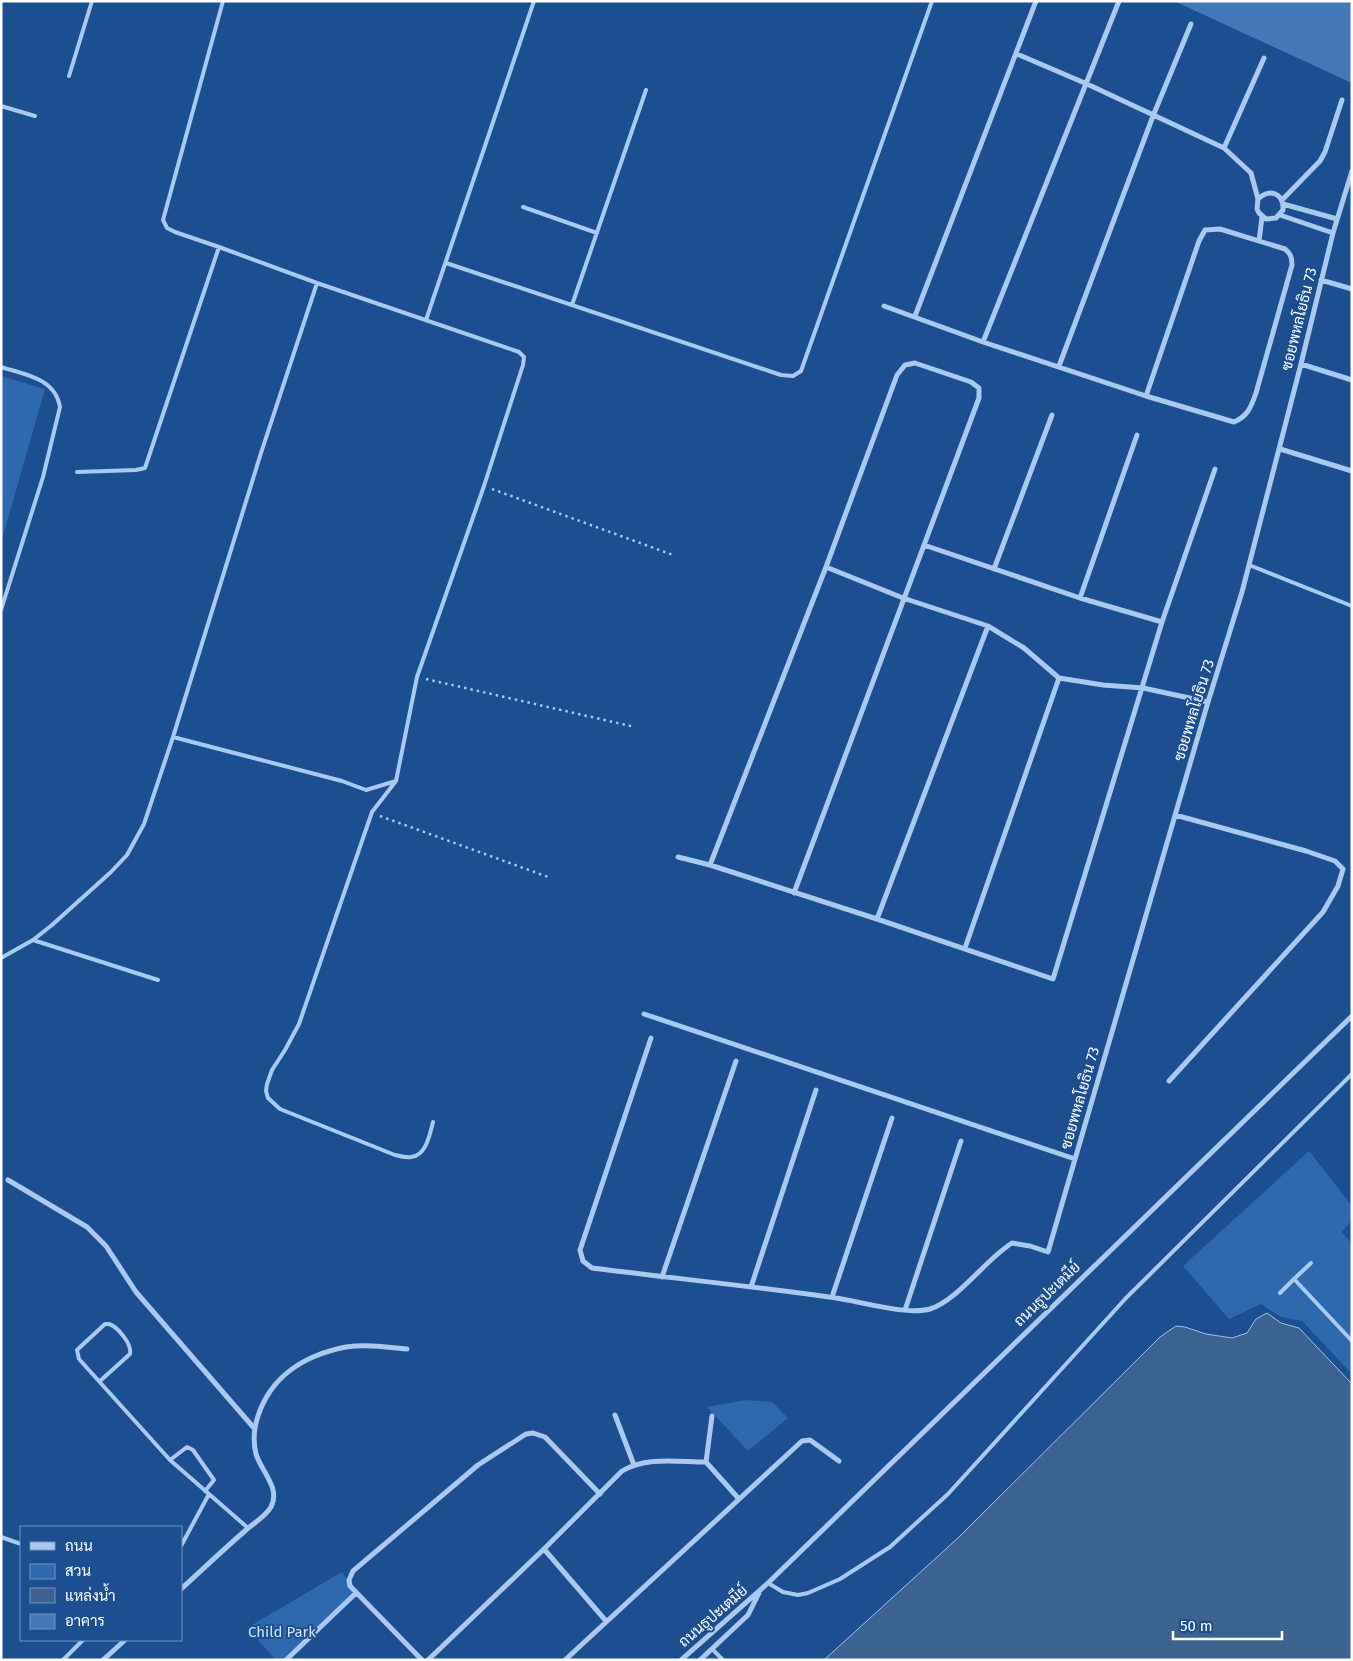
<svg xmlns="http://www.w3.org/2000/svg" width="1353" height="1661" font-family="'Fira Sans',Sarabun,sans-serif">
<style>
.green{fill:#2e69ad}
.water{fill:#3c6290;stroke:#9cc4f0}
.building{fill:#4478b7}
.lines{fill:none;stroke-linecap:round;stroke-linejoin:round}
.path{stroke:#a9c9ee;stroke-width:2.5;stroke-dasharray:2.5 4;stroke-linecap:butt}
.service{stroke:#a9c9ee;stroke-width:4}
.minor{stroke:#a9c9ee;stroke-width:5}
.labels{text-anchor:middle;dominant-baseline:central;stroke-width:4;stroke-linejoin:round;paint-order:stroke}
.street-label{font-size:15px;fill:#fff;stroke:#1b4f8f}
.park-label{font-size:15px;fill:#cfe3fa;stroke:#1b4f8f}
</style>
<rect width="100%" height="100%" fill="#1b4f8f"/>
<!-- green -->
<path class="green" d="M1,376l44,13 -44,154z
M1309,1151l43,55v14l-10,12 10,12v130l-50,-53 -21,-4 -20,-13 -32,15 -46,-53z
M746,1400l26,2 16,16 -40,33 -41,-44z
M342,1572l15,22 -72,66h-9l-29,-32z"/>
<!-- water -->
<path class="water" d="M1267,1313l14,10 18,5 53,56v276h-528l135,-123 201,-200 16,-11 9,1 21,7 26,4 15,-5 9,-14z"/>
<!-- building -->
<path class="building" d="M1174,1h178v82z"/>
<g class="lines">
<!-- path -->
<path class="path" d="M492,489l181,66
M426,679l209,48
M380,816l171,62"/>
<!-- service -->
<path class="service" d="M223,1l-60,219 4,8 8,4 44,15 98,36 202,69 5,5 -1,8 -39,121 -67,191 -21,104
M69,76l23,-75
M1,106l34,10
M523,207l74,26
M446,263l335,112 12,1 8,-5 131,-370
M572,305l74,-215
M426,320l108,-319
M1,367c25,8 54,11 59,40l-17,70 -42,133
M77,472l59,-2 9,-2 74,-221
M1249,565l103,41
M173,737l169,44 24,9 30,-9 -24,31 -73,212 -14,26 -13,20 -5,14 -1,7 2,7 12,11 115,46c5,1 11,3 16,2 15,-1 19,-23 22,-35
M33,940l125,40
M1,958l32,-18 19,-15 59,-53 16,-17 17,-31 29,-87 88,-284 56,-170
M1311,1263l-17,16 58,62
M1280,1293l14,-14
M100,1381l30,-27c2,-10 -12,-27 -21,-30h-4l-28,26 2,9 91,101 78,68
M170,1460l17,-13 6,3 21,30 -9,11
M1,1537l20,7
M181,1546l28,-52
M768,1583l15,9 15,3 10,-2 32,-14 50,-32 58,-53 178,-196 226,-224
M712,1649l11,11
M63,1660l20,-20"/>
<!-- minor -->
<path class="minor" d="M1017,54l70,30 137,64 27,25 7,26 -1,10 2,4 7,6 10,-1 7,-8c1,-17 -13,-22 -25,-11
M1224,148l40,-90
M1282,200l38,-39 5,-9 17,-52
M1283,204l54,15
M1280,215l53,18
M1259,241l3,-24
M1321,280l31,9
M884,306l99,36 163,54 88,26c14,-6 17,-15 22,-29l36,-128c0,-7 -1,-11 -7,-16l-65,-20 -15,1 -6,11 -53,155
M915,316l121,-315
M983,342l136,-341
M1301,364l51,16
M1059,366l94,-250 38,-92
M1280,449l72,22
M924,545l156,53 82,24
M826,567l77,31 85,28 36,22 35,30 44,7 40,3 65,14
M994,569l58,-154
M1080,598l57,-163
M678,857l32,8 167,54 176,60 109,-357 53,-153
M710,865l116,-298 71,-192 8,-10 10,-2 56,19 8,6v10l-185,495
M877,919l111,-293
M965,948l94,-270
M644,1014l431,145
M651,1038l-71,212 3,11 9,7c79,10 158,18 237,29 28,3 76,19 101,12 28,-9 55,-49 82,-66l18,3 18,6 160,-550 34,-110 59,-228 32,-131 19,-62
M1169,1081l154,-169 15,-26 5,-17 -8,-8 -29,-10 -131,-36
M8,1180l79,47 19,19 30,46 118,136
M662,1277l74,-216
M751,1287l65,-197
M832,1297l60,-179
M905,1310l56,-169
M615,1415l19,50
M706,1462l6,-46
M544,1549l62,72
M181,1589c22,-20 43,-40 65,-59 9,-8 19,-13 25,-23 10,-19 -10,-36 -15,-53 -3,-12 -2,-26 2,-38 13,-40 47,-61 88,-69 20,-3 41,0 61,2
M103,1660l22,-20
M286,1660l70,-67
M422,1660l-72,-74 -1,-6 4,-9 125,-106 48,-31 7,-1 12,4 55,57
M428,1660l116,-111 78,-78c24,-15 57,-9 84,-9l33,37
M565,1660l237,-219 8,-1 29,21
M681,1660l87,-77 584,-567
M700,1660l48,-45 11,-22"/>
</g>
<g class="labels">
<!-- street labels -->
<g class="street-label">
<text transform="translate(1299 319) rotate(-76)">ซอยพหลโยธิน 73</text>
<text transform="translate(1194 710) rotate(-73)">ซอยพหลโยธิน 73</text>
<text transform="translate(1080 1098) rotate(-74)">ซอยพหลโยธิน 73</text>
<text transform="translate(1047 1294) rotate(-44)">ถนนธูปะเตมีย์</text>
<text transform="translate(713 1616) rotate(-41)">ถนนธูปะเตมีย์</text>
</g>
<!-- park labels -->
<g class="park-label">
<text x="282" y="1632">Child Park</text>
</g>
</g>
<!-- border -->
<rect width="1353" height="1661" fill="none" stroke="#ffffff" stroke-width="5"/>
<!-- legend -->
<rect x="20" y="1526" width="162" height="115" fill="#1b4f8f" stroke="#7695bc"/>
<rect x="30" y="1542" width="25" height="8" fill="#a9c9ee" stroke="#7695bc"/>
<text x="65" y="1551" font-size="15" fill="#ffffff">ถนน</text>
<rect x="30" y="1564" width="25" height="15" fill="#2e69ad" stroke="#7695bc"/>
<text x="65" y="1576" font-size="15" fill="#ffffff">สวน</text>
<rect x="30" y="1588" width="25" height="15" fill="#3c6290" stroke="#7695bc"/>
<text x="65" y="1601" font-size="15" fill="#ffffff">แหล่งน้ำ</text>
<rect x="30" y="1614" width="25" height="15" fill="#4478b7" stroke="#7695bc"/>
<text x="65" y="1626" font-size="15" fill="#ffffff">อาคาร</text>
<!-- scale -->
<path d="M1173 1631v8h109v-8" fill="none" stroke="#ffffff" stroke-width="2.5"/>
<text x="1180" y="1631" font-size="15" fill="#ffffff" stroke="#1b4f8f" stroke-width="4" paint-order="stroke">50 m</text>
</svg>
